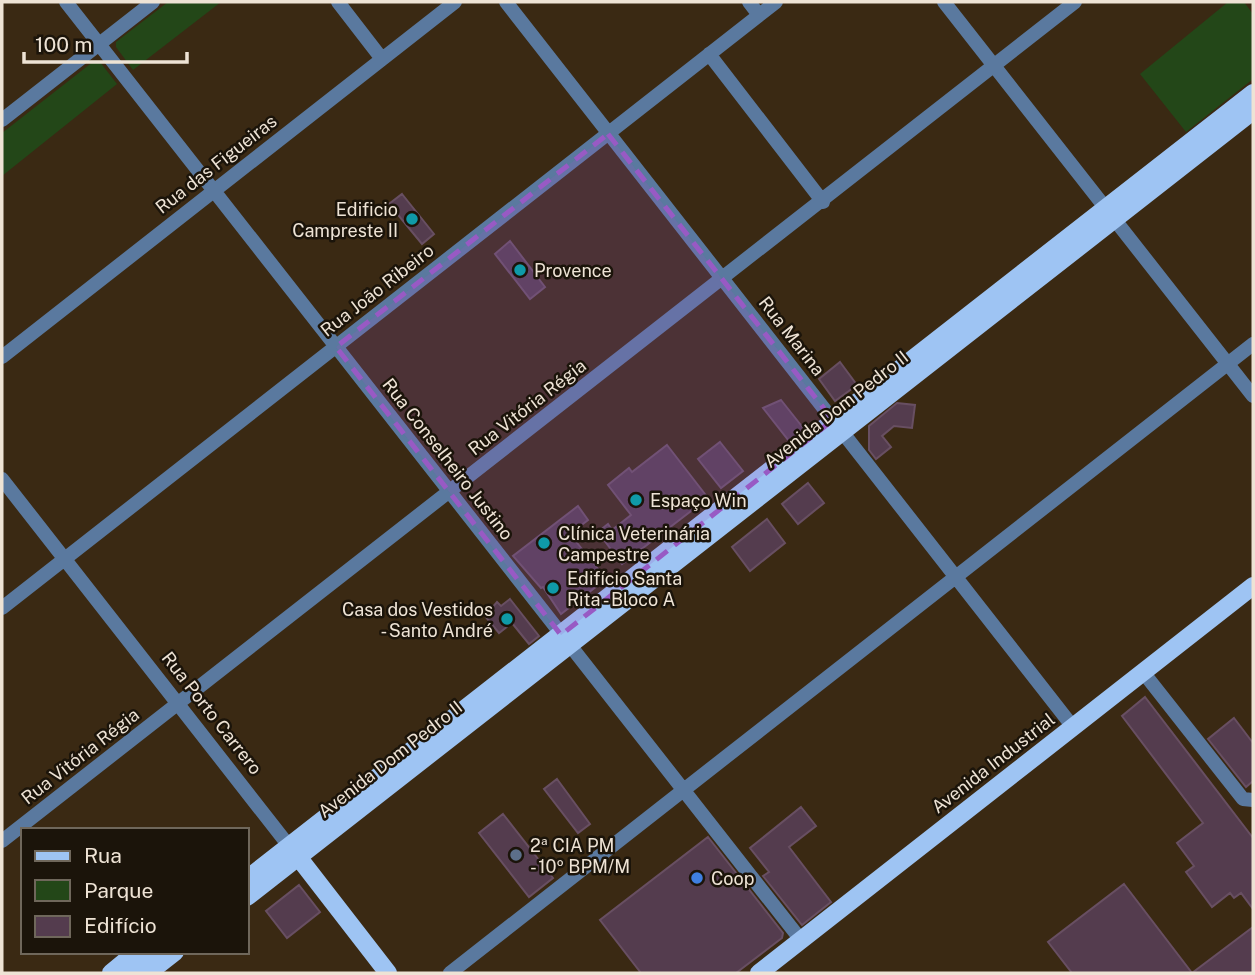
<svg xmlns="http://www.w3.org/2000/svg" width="1255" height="975" font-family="'Public Sans',sans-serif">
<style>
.green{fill:#234718}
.building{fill:#543c4e;stroke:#684f62;stroke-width:2}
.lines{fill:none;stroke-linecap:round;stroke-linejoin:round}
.minor{stroke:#5a799f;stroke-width:14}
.major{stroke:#9ec4f3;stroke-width:18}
.marked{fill:#985ac4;fill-opacity:0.2;stroke:#985ac4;stroke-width:5;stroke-dasharray:14 9;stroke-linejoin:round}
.culture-dot{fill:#0f9aa8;stroke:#1b140a;stroke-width:2.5}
.service-dot{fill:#5c6f8a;stroke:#1b140a;stroke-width:2.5}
.shop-dot{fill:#3f7fe0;stroke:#1b140a;stroke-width:2.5}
.labels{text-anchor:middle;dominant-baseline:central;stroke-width:5;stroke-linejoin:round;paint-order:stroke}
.street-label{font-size:18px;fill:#eee3d5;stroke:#1b140a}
.poi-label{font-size:18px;fill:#eee3d5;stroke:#1b140a;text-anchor:start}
</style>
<rect width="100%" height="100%" fill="#3a2913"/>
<!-- green -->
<path class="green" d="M168,2h53l-88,68 -17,-23v-5z
M1228,2h16l9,12v65l-67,53 -46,-58z
M94,61l6,1 17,22 -115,92v-43z"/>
<!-- building -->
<path class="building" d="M402,194l32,40 -12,10 -33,-40z
M510,241l35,46 -15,12 -35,-45z
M840,362l17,23 -22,16 -16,-22z
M781,400l23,29 -15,12 -26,-33z
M897,403l18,2 -3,23 -18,-2 -12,10 9,11 -15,12 -7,-9v-24z
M720,442l23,29 -22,17 -23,-29z
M667,445l41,53 -86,66 -24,-32 10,-8 4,6 19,-15 -23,-30 21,-17 3,4z
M808,483l16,20 -26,21 -16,-20z
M578,506l10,14 -18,14 36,45 -45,35 -18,-27 -2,1 -28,-32z
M767,519l18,24 -35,28 -18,-24z
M510,599l29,37 -10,8 -17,-21 -13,10 -14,-17 12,-14 4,4z
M1145,697l108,141v71l-12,-16 -7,5 -4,-5 -18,14 -26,-35 8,-6 -17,-23 26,-20 -81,-107z
M1234,718l19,25v38l-7,6 -38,-48z
M557,779l33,45 -12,9 -34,-44z
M801,807l15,19 -27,21 42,55 -29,23 -39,-49 6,-4 -19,-24z
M503,814l50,64 -24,19 -50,-64z
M708,837l75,96 -1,5 -46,35h-95l-41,-53z
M1124,884l68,89h-120l-24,-31z
M299,885l21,27 -33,26 -21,-27z
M1253,927v46h-61z"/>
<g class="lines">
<!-- minor -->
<path class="minor" d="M66,2l735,938
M338,2l44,57
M506,2l567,725
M749,2l10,13
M944,2l309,394
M709,54l114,148
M2,120l151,-118
M2,357l453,-355
M2,479l287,367
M2,608l774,-606
M1143,672l100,127 10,1
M2,841l1073,-839
M450,973l803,-629"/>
<!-- major -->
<path class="major" d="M292,849l96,124
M247,879l1006,-786
M247,897l1006,-786
M111,973l23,-19
M128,973l27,-21
M148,973l27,-21
M759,973l494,-387"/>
</g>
<!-- marked area -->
<path class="marked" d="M608,134l225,286 -272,215 -225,-288z"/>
<!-- markers -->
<g class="culture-dot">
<circle cx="412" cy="219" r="7"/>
<circle cx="520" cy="270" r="7"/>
<circle cx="636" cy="500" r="7"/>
<circle cx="544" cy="543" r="7"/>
<circle cx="553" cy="588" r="7"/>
<circle cx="507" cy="619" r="7"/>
</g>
<circle class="service-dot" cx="516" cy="855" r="7"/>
<circle class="shop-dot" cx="697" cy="878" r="7"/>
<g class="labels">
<!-- street labels -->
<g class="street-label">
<text transform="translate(216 164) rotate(-38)">Rua das Figueiras</text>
<text transform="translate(377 290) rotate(-38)">Rua João Ribeiro</text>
<text transform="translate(792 336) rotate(52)">Rua Marina</text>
<text transform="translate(527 407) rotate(-38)">Rua Vitória Régia</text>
<text transform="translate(836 409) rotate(-38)">Avenida Dom Pedro II</text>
<text transform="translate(448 459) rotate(52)">Rua Conselheiro Justino</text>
<text transform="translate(212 713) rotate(52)">Rua Porto Carrero</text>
<text transform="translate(80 756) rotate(-38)">Rua Vitória Régia</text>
<text transform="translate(390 759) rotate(-38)">Avenida Dom Pedro II</text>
<text transform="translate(993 763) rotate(-38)">Avenida Industrial</text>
</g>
<!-- poi labels -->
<g class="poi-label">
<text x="398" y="209" text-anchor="end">Edificio<tspan x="398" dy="21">Campreste II</tspan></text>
<text x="534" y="270">Provence</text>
<text x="650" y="500">Espaço Win</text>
<text x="558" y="533">Clínica Veterinária<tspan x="558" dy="21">Campestre</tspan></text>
<text x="567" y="578">Edifício Santa<tspan x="567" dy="21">Rita - Bloco A</tspan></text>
<text x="493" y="609" text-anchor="end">Casa dos Vestidos<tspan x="493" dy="21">- Santo André</tspan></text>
<text x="530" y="845">2ª CIA PM<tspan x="530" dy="21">- 10º BPM/M</tspan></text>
<text x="711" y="878">Coop</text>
</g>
</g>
<!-- border -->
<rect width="1255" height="975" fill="none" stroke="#eee3d5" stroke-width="7"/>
<!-- legend -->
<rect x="21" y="828" width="228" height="126" fill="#1b140a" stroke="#6f675b" stroke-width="2"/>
<rect x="35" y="851" width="35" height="10" fill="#9ec4f3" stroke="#6f675b" stroke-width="2"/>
<text x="84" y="863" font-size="21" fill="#eee3d5">Rua</text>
<rect x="35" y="880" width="35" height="21" fill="#234718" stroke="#6f675b" stroke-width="2"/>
<text x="84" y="898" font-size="21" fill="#eee3d5">Parque</text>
<rect x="35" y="916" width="35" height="21" fill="#543c4e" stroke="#6f675b" stroke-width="2"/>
<text x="84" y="933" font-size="21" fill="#eee3d5">Edifício</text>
<!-- scale -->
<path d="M24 52v10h163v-10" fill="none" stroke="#eee3d5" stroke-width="3.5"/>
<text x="35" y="52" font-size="21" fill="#eee3d5" stroke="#1b140a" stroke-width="5" paint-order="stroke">100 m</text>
</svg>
